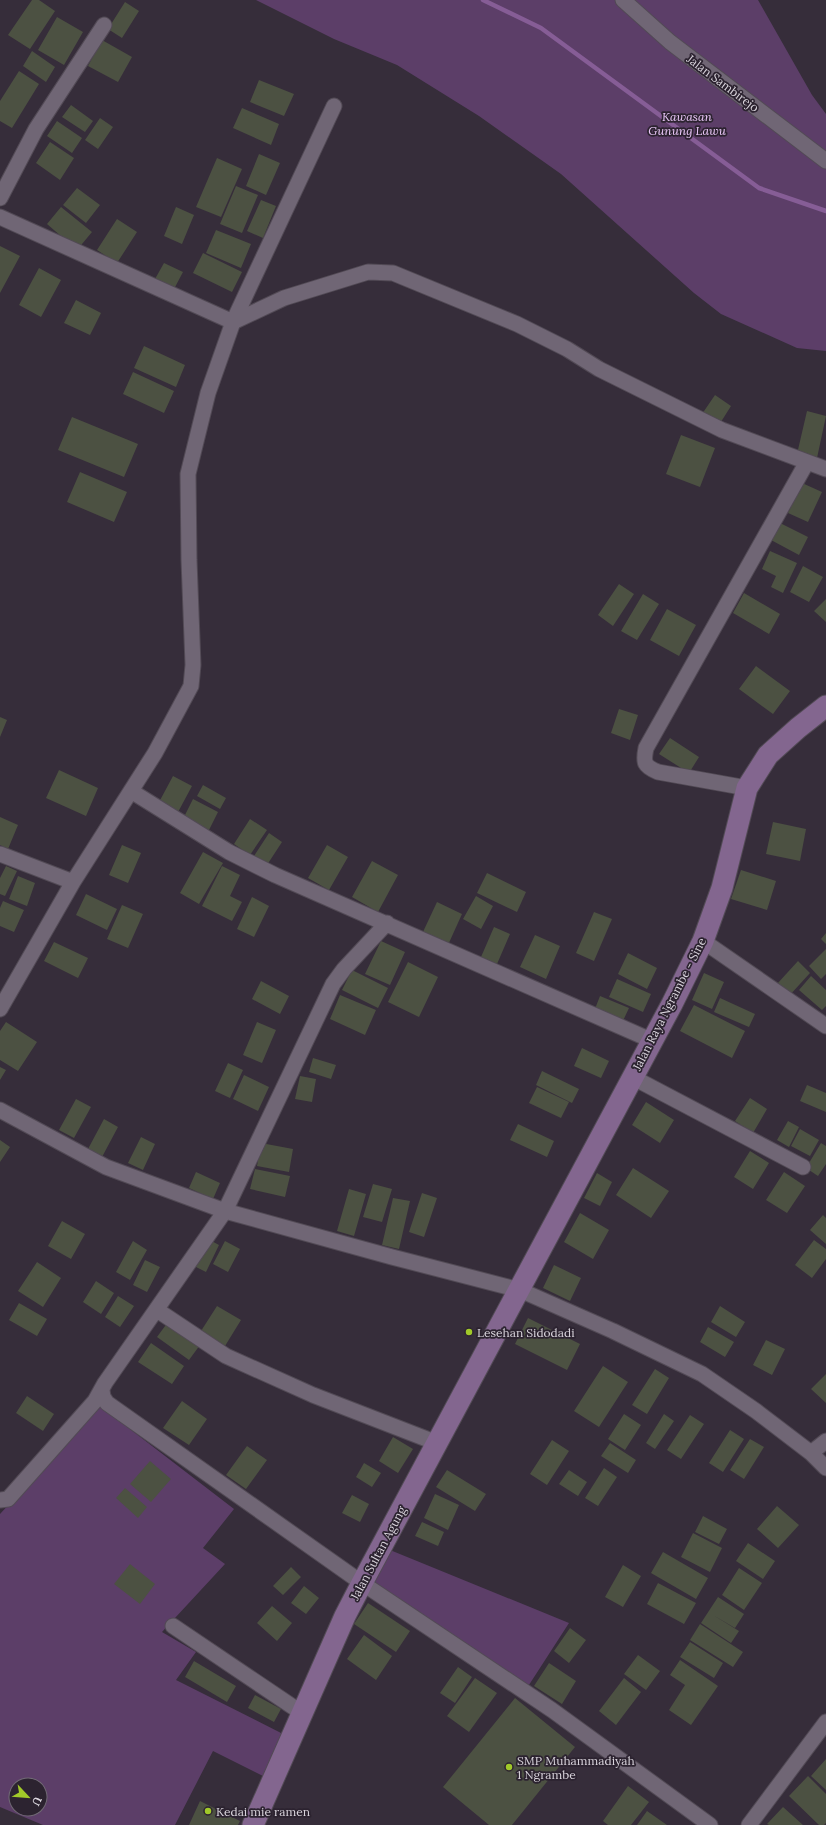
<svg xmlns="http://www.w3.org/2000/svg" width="826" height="1825" font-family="Lora,serif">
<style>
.green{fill:#5c3e68;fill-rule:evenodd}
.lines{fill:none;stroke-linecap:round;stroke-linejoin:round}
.stream{stroke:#865d96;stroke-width:4.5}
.building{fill:#4c5142}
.minor-casing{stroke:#524a55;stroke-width:17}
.secondary-casing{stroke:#524a55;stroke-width:23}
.minor{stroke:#706675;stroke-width:15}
.secondary{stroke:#83668f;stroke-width:21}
.poi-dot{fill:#a1c929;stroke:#2c2330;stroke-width:1.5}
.labels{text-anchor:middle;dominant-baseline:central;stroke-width:3.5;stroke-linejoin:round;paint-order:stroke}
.street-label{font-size:12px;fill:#d9d4dc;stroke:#2c2330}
.park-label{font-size:12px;font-style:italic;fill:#ecc9fa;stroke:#2c2330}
.poi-label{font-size:12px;fill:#d9d4dc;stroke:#2c2330;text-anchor:start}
</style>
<rect width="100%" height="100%" fill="#362d3a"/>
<!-- green -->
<path class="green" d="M256,0h502l54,95 14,19v237l-29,-3 -76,-34 -27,-21 -133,-119 -82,-58 -82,-51 -63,-26z
M100,1406l134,103 -31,39 22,16 -63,68 34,20 -20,28 107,54 -20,42 -50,-25 -38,74h-132l-43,-18v-293zM16,1785h24v24h-24z
M390,1550l179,73 -42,65 -155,-104z"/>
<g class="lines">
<!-- stream -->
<path class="stream" d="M483,0l58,28 218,160 67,23"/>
</g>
<!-- building -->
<path class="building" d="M32,0h7l16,11 -25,38 -22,-14z
M125,2l14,9 -17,27 -14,-9z
M57,17l26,15 -19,33 -26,-15z
M102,40l30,17 -14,25 -30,-16z
M32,51l23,16 -9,15 -23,-16z
M19,71l20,13 -27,44 -12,-7v-20z
M259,80l35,14 -10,22 -34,-14z
M71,105l22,16 -8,11 -23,-15z
M242,108l37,16 -8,21 -38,-17z
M100,118l13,9 -15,22 -13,-9z
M57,121l25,17 -10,15 -25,-17z
M50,142l24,16 -14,22 -24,-17z
M259,154l21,9 -14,32 -20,-9z
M217,158l25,11 -21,48 -25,-10z
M236,186l22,9 -16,38 -22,-9z
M77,188l23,17 -14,18 -23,-18z
M261,200l15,6 -13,32 -16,-7z
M61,207l31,25 -15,18 -30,-26z
M176,207l18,8 -12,29 -18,-8z
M117,219l20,13 -20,31 -20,-13z
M216,230l35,14 -10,24 -35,-15z
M0,246l20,10 -20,37z
M203,253l39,19 -10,20 -39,-19z
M164,263l19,9 -9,17 -19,-10z
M39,268l22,12 -20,37 -22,-12z
M76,300l25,13 -11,22 -26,-12z
M144,346l41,19 -9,22 -42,-19z
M133,372l41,19 -10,22 -41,-19z
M715,395l16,11 -12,19 -17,-11z
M807,411l19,5 -9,42 -20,-4z
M72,417l66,27 -14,33 -66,-27z
M681,435l34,13 -15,39 -34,-13z
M80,472l47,20 -13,30 -47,-20z
M802,483l20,9 -14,30 -20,-9z
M780,523l28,14 -9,18 -28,-15z
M770,551l27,12 -14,30 -12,-6 5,-11 -14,-7z
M803,566l20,11 -14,25 -19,-10z
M619,584l15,10 -21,32 -15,-11z
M744,593l36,21 -11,20 -36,-21z
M643,594l16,10 -22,36 -16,-9z
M826,599v23l-12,-11z
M667,609l29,16 -17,31 -29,-16z
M756,666l34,25 -17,23 -34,-25z
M619,709l19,6 -8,25 -19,-7z
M0,717l7,3 -7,17z
M670,738l29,19 -10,16 -30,-19z
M59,770l39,18 -12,28 -40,-18z
M173,776l19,10 -15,28 -19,-10z
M203,785l23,13 -6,11 -23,-13z
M193,799l25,13 -10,20 -25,-13z
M0,817l18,8 -10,24 -8,-4z
M250,819l17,11 -17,25 -16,-11z
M773,822l33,7 -6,32 -34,-7z
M269,833l13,9 -15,23 -13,-9z
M122,845l19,8 -13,30 -19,-8z
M327,845l21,12 -19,33 -21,-12z
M203,852l20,11 -24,41 -19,-11z
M372,861l26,14 -20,37 -26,-15z
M6,866l11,5 -12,25 -5,-2v-16z
M222,866l18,9 -10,21 12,6 -10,19 -30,-15z
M741,870l35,11 -9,29 -36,-11z
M487,873l39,19 -9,20 -40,-19z
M18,876l17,7 -8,23 -18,-7z
M86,894l31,15 -10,21 -31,-15z
M476,896l17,10 -12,23 -18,-10z
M252,897l17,9 -15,31 -17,-8z
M3,901l21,9 -10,22 -14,-6v-18z
M437,902l25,12 -14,31 -26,-11z
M122,905l21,9 -15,34 -21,-9z
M594,912l18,7 -18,42 -18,-8z
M494,927l16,7 -13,30 -16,-7z
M826,933v11l-5,-5z
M535,935l25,11 -14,33 -26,-12z
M381,941l24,11 -15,33 -25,-11z
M54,942l34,16 -10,20 -34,-17z
M826,949v25l-5,5 -12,-13z
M628,953l29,15 -10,21 -29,-15z
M798,961l12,12 -21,23 -12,-12z
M408,962l30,15 -19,40 -31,-15z
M352,970l36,18 -10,20 -36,-18z
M704,973l20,9 -12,27 -20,-9z
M811,976l15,14v16l-4,4 -23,-20z
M617,979l34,15 -8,18 -34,-15z
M261,981l28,15 -9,18 -28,-15z
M340,995l36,15 -11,25 -35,-16z
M600,996l29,12 -8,17 -28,-11z
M720,998l35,16 -6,13 -35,-15z
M694,1005l51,26 -13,27 -52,-27z
M6,1022l31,20 -19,29 -18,-11v-29z
M257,1022l19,8 -14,33 -19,-8z
M582,1048l27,13 -8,17 -27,-12z
M313,1058l23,7 -5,14 -22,-7z
M228,1063l15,7 -13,28 -15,-7z
M0,1067l6,3 -6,10z
M542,1071l37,18 -7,14 -36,-18z
M244,1075l25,12 -11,24 -25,-12z
M300,1076l16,3 -4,23 -17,-3z
M807,1085l19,8v19l-26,-11z
M537,1087l32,15 -8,16 -32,-15z
M750,1098l17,11 -14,24 -18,-12z
M76,1099l15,8 -17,31 -15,-8z
M646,1102l28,18 -14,23 -28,-18z
M104,1119l14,8 -16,30 -14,-8z
M788,1121l11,6 -10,20 -12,-7z
M518,1124l36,17 -7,16 -37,-17z
M800,1129l19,11 -9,16 -19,-10z
M141,1137l14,7 -12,26 -15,-7z
M0,1140l10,7 -10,15z
M261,1143l32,6 -4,23 -32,-6z
M821,1143l5,3v18l-8,12 -12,-8z
M750,1151l19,12 -16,26 -19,-12z
M633,1168l36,23 -18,27 -35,-23z
M255,1169l35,7 -5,21 -35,-8z
M196,1172l24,11 -7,16 -24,-11z
M784,1172l21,14 -18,27 -21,-13z
M597,1173l15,9 -12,24 -16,-8z
M373,1184l19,5 -10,33 -19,-5z
M349,1189l17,5 -12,42 -17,-5z
M422,1193l15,5 -13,39 -15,-5z
M393,1198l17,3 -11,48 -17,-4z
M580,1213l29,17 -16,29 -29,-17z
M823,1215l3,3v26l-16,-14z
M62,1221l23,13 -14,25 -23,-13z
M208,1239l11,6 -13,27 -12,-6z
M814,1240l12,9v10l-14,19 -17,-13z
M133,1241l14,9 -17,30 -14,-8z
M225,1241l15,8 -12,23 -15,-8z
M145,1260l15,7 -13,25 -14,-7z
M37,1262l24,16 -18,29 -25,-16z
M554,1265l27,13 -11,23 -27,-13z
M96,1281l18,12 -13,21 -18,-12z
M118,1296l16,10 -14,21 -15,-10z
M19,1303l28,16 -10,17 -28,-16z
M217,1306l24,14 -16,26 -24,-15z
M720,1306l25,16 -9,15 -25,-15z
M528,1318l52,26 -13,26 -52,-26z
M168,1322l32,23 -11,15 -32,-23z
M708,1327l26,15 -9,15 -25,-15z
M766,1340l19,9 -13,26 -19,-10z
M151,1343l33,23 -12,18 -34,-22z
M603,1366l25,16 -29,45 -25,-16z
M655,1369l14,9 -22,36 -15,-9z
M826,1374v29l-15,-14z
M27,1396l27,18 -11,17 -27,-18z
M182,1401l25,18 -18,26 -26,-17z
M624,1414l17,11 -16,25 -17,-11z
M664,1414l10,7 -19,28 -9,-6z
M690,1415l14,9 -23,35 -14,-9z
M730,1430l14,9 -21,33 -14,-9z
M393,1437l20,12 -15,24 -19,-12z
M750,1439l14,8 -20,32 -14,-9z
M552,1440l17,11 -22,34 -17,-11z
M610,1443l26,17 -8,13 -27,-17z
M247,1446l20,14 -21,29 -20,-14z
M150,1461l21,18 -20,23 -21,-18z
M364,1463l17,10 -9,14 -16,-10z
M604,1468l13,9 -19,29 -13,-8z
M447,1470l39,24 -11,17 -39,-24z
M569,1470l18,12 -9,14 -19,-12z
M125,1488l22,19 -9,11 -22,-20z
M435,1494l24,11 -11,25 -24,-12z
M352,1495l17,9 -9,18 -18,-9z
M777,1506l22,19 -21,23 -21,-19z
M703,1516l24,13 -8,15 -24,-12z
M422,1522l22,10 -6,14 -23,-10z
M693,1533l29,15 -12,24 -29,-15z
M748,1543l27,18 -12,18 -27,-18z
M663,1552l45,26 -12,21 -45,-26z
M130,1564l25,20 -15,20 -26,-20z
M623,1565l18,11 -18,31 -18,-10z
M291,1567l10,10 -18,18 -10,-9z
M739,1568l23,15 -18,27 -22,-15z
M658,1583l38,20 -12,21 -37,-20z
M304,1586l15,12 -13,16 -15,-11z
M718,1597l26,17 -9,14 -22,-13 26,16 -8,12 -30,-20z
M368,1603l42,28 -14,21 -42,-28z
M272,1606l20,17 -15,18 -20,-18z
M700,1624l43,28 -10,15 -43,-27z
M570,1628l16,12 -17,23 -15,-12z
M364,1635l28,21 -16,24 -29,-21z
M690,1642l33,21 -9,15 -34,-21z
M638,1655l22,16 -14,19 -22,-16z
M680,1660l38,26 -27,39 -22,-15 16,-25 -15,-10z
M194,1661l42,25 -9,16 -42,-25z
M549,1663l27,18 -14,23 -28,-18z
M458,1667l14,10 -17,26 -15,-10z
M475,1678l22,15 -28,39 -22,-16z
M624,1678l17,14 -25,33 -17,-14z
M255,1695l26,14 -7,13 -26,-14z
M515,1698l60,49 -63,78h-23l-46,-38z
M826,1759v31l-15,-14z
M808,1776l18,18v29l-2,2h-5l-30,-29z
M628,1786l21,16 -18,23h-23l-5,-4z
M200,1801l40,20 -2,4h-49z
M783,1807l20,18h-34l-2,-1z
M647,1811l20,14h-30z"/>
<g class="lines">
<defs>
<path id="minor" d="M623,0l47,42 156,119
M0,198l36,-69 68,-104
M0,217l233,105 51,-24 84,-26 25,1 124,51 50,25 32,20 123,61 104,39
M747,788l-89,-16c-14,-6 -15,-9 -12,-24l161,-286
M131,791l98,61 46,23 378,166
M0,854l73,28
M703,941l123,85
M0,1009l73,-127 82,-129 36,-67 2,-21 -4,-105 -1,-86 20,-81 25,-71 101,-216
M632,1077l171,90
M0,1110l106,57 119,44 167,46 128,33 93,41 89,43 54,37 55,42 15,15
M157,1310l69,46 87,39 124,48
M102,1390l1,7 4,6 255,180 190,127 158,115
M811,1453l15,-12
M0,1500l8,-1 87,-98 10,-18 120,-172 108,-227 11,-15 43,-46
M173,1626l129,87
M749,1825l77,-103"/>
<path id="secondary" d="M253,1825l92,-209 17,-33 310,-579 31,-63 19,-53 25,-100 21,-33 30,-27 28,-22"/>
</defs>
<!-- minor casing -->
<use href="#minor" class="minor-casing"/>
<!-- secondary casing -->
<use href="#secondary" class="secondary-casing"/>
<!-- minor -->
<use href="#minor" class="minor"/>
<!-- secondary -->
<use href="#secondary" class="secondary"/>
</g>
<!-- markers -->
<g class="poi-dot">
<circle cx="469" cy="1332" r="4"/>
<circle cx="509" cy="1767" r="4"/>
<circle cx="208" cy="1811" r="4"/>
</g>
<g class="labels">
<!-- street labels -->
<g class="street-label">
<text transform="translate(723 83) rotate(37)">Jalan Sambirejo</text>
<text transform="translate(669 1004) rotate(-63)">Jalan Raya Ngrambe - Sine</text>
<text transform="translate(378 1553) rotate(-62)">Jalan Sultan Agung</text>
</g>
<!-- park labels -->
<g class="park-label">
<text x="687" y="116">Kawasan<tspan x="687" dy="14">Gunung Lawu</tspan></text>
</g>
<!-- poi labels -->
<g class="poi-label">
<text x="477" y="1332">Lesehan Sidodadi</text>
<text x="517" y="1760">SMP Muhammadiyah<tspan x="517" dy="14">1 Ngrambe</tspan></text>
<text x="216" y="1811">Kedai mie ramen</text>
</g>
</g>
<!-- north arrow -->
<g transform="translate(28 1797) rotate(116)"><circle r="19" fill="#2c2330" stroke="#716a75"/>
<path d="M0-3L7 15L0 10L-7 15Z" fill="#a1c929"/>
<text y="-6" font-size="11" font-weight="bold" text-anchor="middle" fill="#d9d4dc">U</text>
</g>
</svg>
